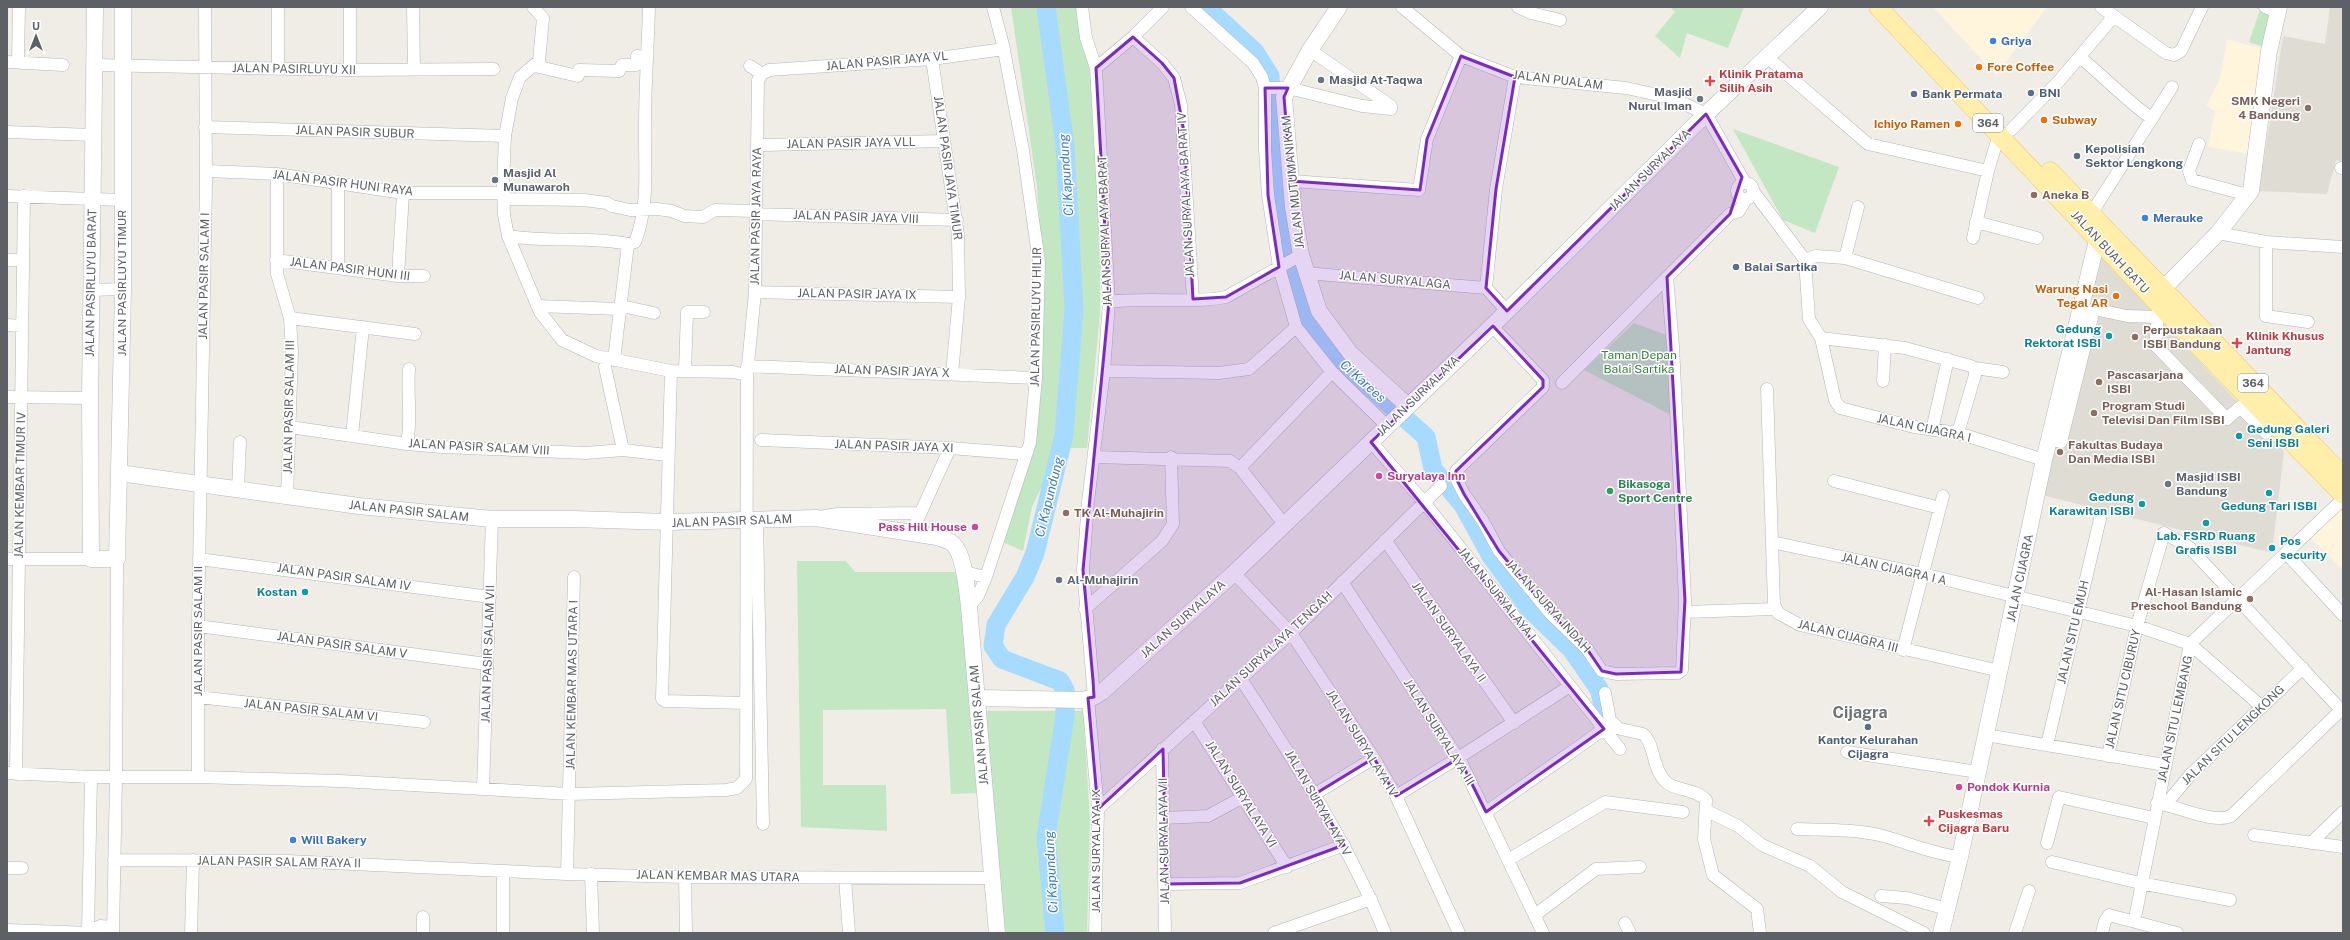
<svg xmlns="http://www.w3.org/2000/svg" width="2350" height="940" font-family="'Public Sans',sans-serif">
<style>
.commercial{fill:#fef5dc}
.education{fill:#dfdcd3}
.green{fill:#c3e7c2}
.lines{fill:none;stroke-linecap:round;stroke-linejoin:round}
.river{stroke:#a6daff;stroke-width:19}
.street-casing{stroke:#b3b6ba;stroke-width:13}
.secondary-casing{stroke:#b4b8bd;stroke-width:17}
.primary-casing{stroke:#f1c45d;stroke-width:19}
.street{stroke:#fff;stroke-width:12}
.secondary{stroke:#fff;stroke-width:16}
.primary{stroke:#ffefab;stroke-width:18}
.marked{fill:#7b2cbf;fill-opacity:0.2;stroke:#7b2cbf;stroke-width:3;stroke-linejoin:round}
.shop-dot{fill:#3f7fe0;stroke:#fff;stroke-width:1.5}
.food-dot{fill:#e8710a;stroke:#fff;stroke-width:1.5}
.worship-dot{fill:#6b7280;stroke:#fff;stroke-width:1.5}
.health-dot{fill:#e0444e;stroke:#fff;stroke-width:1.5}
.service-dot{fill:#5c6f8a;stroke:#fff;stroke-width:1.5}
.education-dot{fill:#8d6e63;stroke:#fff;stroke-width:1.5}
.culture-dot{fill:#0f9aa8;stroke:#fff;stroke-width:1.5}
.hotel-dot{fill:#d1479c;stroke:#fff;stroke-width:1.5}
.leisure-dot{fill:#2e9e5b;stroke:#fff;stroke-width:1.5}
.labels{text-anchor:middle;dominant-baseline:central;stroke-width:3;stroke-linejoin:round;paint-order:stroke}
.shield{fill:#fff;stroke:#8e9094;stroke-width:1}
.shield-label{font-size:11px;font-weight:bold;fill:#5d6166}
.shop-label{font-size:12px;font-weight:bold;fill:#366cbe;stroke:#fff;text-anchor:start}
.street-label{font-size:12px;fill:#5d6166;stroke:#fff}
.food-label{font-size:12px;font-weight:bold;fill:#c56008;stroke:#fff;text-anchor:start}
.health-label{font-size:12px;font-weight:bold;fill:#be3a42;stroke:#fff;text-anchor:start}
.worship-label{font-size:12px;font-weight:bold;fill:#5b616d;stroke:#fff;text-anchor:start}
.service-label{font-size:12px;font-weight:bold;fill:#4e5e75;stroke:#fff;text-anchor:start}
.education-label{font-size:12px;font-weight:bold;fill:#785e54;stroke:#fff;text-anchor:start}
.culture-label{font-size:12px;font-weight:bold;fill:#0d838f;stroke:#fff;text-anchor:end}
.park-label{font-size:12px;fill:#358437;stroke:#fff}
.hotel-label{font-size:12px;font-weight:bold;fill:#b23c85;stroke:#fff;text-anchor:start}
.leisure-label{font-size:12px;font-weight:bold;fill:#27864d;stroke:#fff;text-anchor:start}
.water-label{font-size:13px;font-style:italic;fill:#427ab1;stroke:#fff}
.district-label{font-size:16px;font-weight:bold;fill:#6e7378;stroke:#fff}
</style>
<rect width="100%" height="100%" fill="#efede5"/>
<!-- commercial -->
<path class="commercial" d="M1933,7h114l-51,68z
M2227,39l35,10 -12,105 -42,-7 7,-36 -9,-5 14,-27z
M2340,509l3,4v57l-36,-35z"/>
<!-- education -->
<path class="education" d="M2330,7h13v155l-7,-2 -9,34 -68,-3 24,-155 42,8z
M2099,255l185,196 -12,102 -230,-58z"/>
<!-- green -->
<path class="green" d="M1011,7h68l13,79 8,182v46l-13,134h-35l-9,36 -11,23 -9,44 -21,-9 25,-76 14,-220 -4,-59z
M1670,7h74l-16,41 -41,-15 -7,25 -25,-22 20,-24z
M2253,7h9l14,6 -9,35 -18,-6 11,-32z
M1733,129l106,38 -24,66 -32,-13z
M1634,323l35,13 6,81 -91,-47z
M797,561h49l9,11h103l22,221 -29,1 -5,-85 -123,1v75h63l1,46 -86,-4z
M986,711h97l7,109 -3,113h-82z"/>
<g class="lines">
<!-- river -->
<path class="river" d="M1046,7l19,139 9,163 -10,126 -29,118 -10,24 -29,48 -3,21 9,13 58,22 5,9v26l-19,121 9,96
M1206,7l49,45 15,24 6,120 14,82 17,41 15,25 104,93 7,32 30,36 28,51 38,52 43,42 27,39 7,27"/>
<defs>
<path id="street" d="M278,7v62
M413,7l1,62
M533,7l10,11 -4,43 -19,16 -8,21 -7,38 -2,49 1,30 4,21 32,76 22,28 34,16 75,15 62,1 14,3
M1082,7l4,31 10,30 13,234 -5,69 -16,131 -5,68 11,127
M1191,7l62,56 9,14 3,11v61l3,46 11,72 17,60 36,45 55,54
M1402,7l59,49 54,21 111,11 46,10 34,16 39,69
M1518,7l13,6 29,7
M2101,7l65,46 8,2 7,-4 21,-44
M2265,7l12,5
M1133,37l29,26 12,15 7,27 12,194
M1767,57l101,87 120,27
M2080,57c24,20 46,43 71,61
M932,59l26,176 1,62 -7,77
M7,62l56,3
M18,62l1,-55
M94,65l256,5 144,-1
M535,66l43,10 1,-6 40,1 3,-6h14l1,-9 10,1
M750,66l12,8
M1096,68l37,-31 30,-30
M350,70v-63
M1265,88h23l74,18 29,3v-3l-81,-56
M205,127l300,9
M2011,130l48,-49 55,-65
M7,132l86,3
M2199,144l-10,27 3,9 56,15
M757,145l187,-4
M2341,168h2
M206,171l71,3 126,19h101
M277,174v100l13,44 2,34 -5,145
M1291,181l128,9 8,-51 34,-83
M1737 191a8 8 0 1 1 16 0a8 8 0 1 1-16 0Z
M1753,191l52,69 4,59 12,19 14,62 5,8 74,19 44,6 86,27
M7,196l115,4
M504,199l80,1 23,3 5,3 18,4 27,-1 15,2 12,5 19,1 12,-7 41,1
M756,214l201,6
M2091,214l81,-127
M1976,222l61,16
M2218,233l48,9 77,5
M508,236c40,7 81,0 120,8
M1973,238l15,-67 11,-37
M2266,242v74l42,6
M1845,258l13,-51
M7,260h15
M276,260l122,16h26
M1805,260l11,-4 29,2 133,40
M338,267v-85
M1305,273l181,15
M398,276l5,-83
M91,290l32,-1
M755,292l204,5
M1109,302c39,-5 82,2 117,-5l75,-42
M537,306l82,3
M621,306l33,7
M1507,311l-21,-23 10,-99 19,-112
M290,318l125,16
M7,325l15,1
M1492,326l51,54v7l-87,84 -1,5 9,18 19,27 16,30 51,62 37,36 15,22 14,3 62,-1 4,-3 3,-70 -12,-254 -6,-69
M1821,338l84,10 66,18 4,2v7l-17,58
M614,360l14,-116 7,-2c15,-38 9,-78 10,-118 0,-39 3,-78 4,-117
M747,366l289,12
M605,367l18,83
M1975,368l28,4
M671,371l-9,328 3,2 81,2
M685,371l2,-59h17
M1104,371l115,2 30,-4 47,-42
M1883,381l2,-36
M1562,383l168,-169 9,-3 7,-12
M1767,389l7,215 4,9 22,12 200,46
M7,397l83,1
M290,427l117,17 35,3 144,6 37,-3 44,5
M1932,430l16,-71
M352,436l11,-109
M2049,439l12,3 33,-133 33,7 31,1 -3,28 72,74 13,-12 26,26 9,-9
M761,440l189,8 76,6
M1371,442l53,60 196,247
M407,444c5,-25 0,-50 2,-75
M1094,457l136,4 10,7 44,56
M1240,468l92,-96
M1834,481l106,27
M238,490l2,-48
M825,516l13,-2 81,-1
M757,520l6,304
M911,534l39,-86
M1385,540l129,183
M1772,542l151,32 214,52 53,18 72,63
M2286,553l57,62
M7,559h84
M199,559l291,38
M964,572l22,5
M1234,573l57,60 83,125 22,38 63,137
M1342,582l120,182 81,169
M969,607l9,-11 8,-19 44,-134 6,-65 3,-116 -16,-112 -20,-105 -10,-38
M1085,609l77,-68 11,-17 -2,-67
M1685,612l90,-3
M198,626l289,38
M1903,650l40,-154
M1241,679c53,82 107,163 144,254
M1605,693l5,27 7,7
M198,697l226,25
M1088,698l10,111 -3,124
M1194,721l93,146
M1599,724l44,10c12,10 9,34 22,47 9,10 30,7 41,19l-2,39 9,36 44,34 3,24
M1986,735l179,30
M2047,745l53,-226
M1162,749l3,184
M1847,752l131,20
M2108,756l29,-130 27,-93 25,14 154,165
M7,773l84,4h107l142,4 230,13 156,-4 11,-2 9,-9 1,-404 8,-83 3,-212 4,-6 7,-4 163,-11 72,-10
M16,774l8,-578
M198,777v-151l8,-442 -1,-177
M483,789l9,-270
M1315,794l59,-36
M1396,796l62,-38 112,-72
M2157,803c20,3 56,21 74,13l110,-106
M2166,804l25,-30 112,-106
M1098,809l193,-176 150,-147
M1707,811l31,15 24,19 48,21 32,26 82,41
M1486,812l118,-83
M1164,818l44,-2 35,-19
M1797,829c29,1 58,0 86,7 26,7 50,18 77,21
M2254,835l89,12
M2047,843l12,-46 95,21
M2311,843l32,-31
M114,860l173,1 280,13 118,3 308,1
M1508,860l97,-58 78,10
M2052,862l88,21 90,17
M7,868h15
M503,871v62
M567,874l7,-297
M591,874l2,59
M685,877l1,56
M845,878l4,55
M1166,884l74,-1 104,-38
M1881,896l26,2 40,11
M2136,913l54,-269 153,-145
M1535,915l61,-46 44,-2
M1625,923l5,10
M7,930l84,3
M88,932l12,-6 13,1
M88,933l3,-156
M113,933l3,-156 1,-218
M191,933l2,-73
M423,933v-16
M1274,933l97,-34
M2015,933l14,-42
M2102,933l3,-12 4,-6 68,18"/>
<path id="secondary" d="M95,7l-5,391 1,161h26l6,-270v-282
M1339,7l-29,43 -26,47 9,110 8,48 18,56 32,43 57,52
M2164,301l-1,-12 55,-56 33,-42 18,-140 10,-44
M119,473l240,33 133,13h81l95,3 148,-4 121,19c5,2 13,3 17,8 11,12 13,46 15,62l28,326
M977,698l105,2 12,-3 8,-5 132,-119 258,-247 214,-212 114,-107
M1941,933l19,-76 84,-397 56,-232"/>
<path id="primary" d="M1878,7l303,321 162,167
M2050,171l293,305"/>
</defs>
<!-- street casing -->
<use href="#street" class="street-casing"/>
<!-- secondary casing -->
<use href="#secondary" class="secondary-casing"/>
<!-- primary casing -->
<use href="#primary" class="primary-casing"/>
<!-- street -->
<use href="#street" class="street"/>
<!-- secondary -->
<use href="#secondary" class="secondary"/>
<!-- primary -->
<use href="#primary" class="primary"/>
</g>
<!-- marked area -->
<path class="marked" d="M1133,37l29,26 12,15 10,54 9,167 33,-2 53,-30 -11,-72 -3,-107h23l-4,9 7,84 129,9 7,-51 34,-83 54,21 -19,112 -10,99 21,23 199,-197 36,63 -12,37 -63,63 18,323 -4,72 -65,2 -14,-3 -15,-22 -37,-36 -51,-62 -35,-57 -9,-18 1,-5 87,-84v-7l-50,-54 -122,116 233,287 -118,83 -27,-54 -63,38 -22,-38 -59,36 29,51 -104,38 -74,1 -3,-135 -65,60 -10,-111 6,-1 -1,-17 -10,-110 26,-268 -13,-234z"/>
<!-- markers -->
<g class="shop-dot">
<circle cx="1993" cy="41" r="4"/>
<circle cx="2145" cy="218" r="4"/>
<circle cx="293" cy="840" r="4"/>
</g>
<g class="food-dot">
<circle cx="1979" cy="67" r="4"/>
<circle cx="2044" cy="120" r="4"/>
<circle cx="1958" cy="124" r="4"/>
<circle cx="2116" cy="296" r="4"/>
</g>
<g class="worship-dot">
<circle cx="1321" cy="80" r="4"/>
<circle cx="1700" cy="99" r="4"/>
<circle cx="495" cy="180" r="4"/>
<circle cx="2168" cy="484" r="4"/>
<circle cx="1059" cy="580" r="4"/>
</g>
<g class="health-dot">
<path d="M1708 75h4v4h4v4h-4v4h-4v-4h-4v-4h4z"/>
<path d="M2235 337h4v4h4v4h-4v4h-4v-4h-4v-4h4z"/>
<path d="M1927 815h4v4h4v4h-4v4h-4v-4h-4v-4h4z"/>
</g>
<g class="service-dot">
<circle cx="2031" cy="93" r="4"/>
<circle cx="1914" cy="94" r="4"/>
<circle cx="2077" cy="156" r="4"/>
<circle cx="1736" cy="267" r="4"/>
<circle cx="1868" cy="727" r="4"/>
</g>
<g class="education-dot">
<circle cx="2308" cy="108" r="4"/>
<circle cx="2034" cy="195" r="4"/>
<circle cx="2135" cy="337" r="4"/>
<circle cx="2099" cy="382" r="4"/>
<circle cx="2094" cy="413" r="4"/>
<circle cx="2060" cy="452" r="4"/>
<circle cx="1066" cy="513" r="4"/>
<circle cx="2250" cy="599" r="4"/>
</g>
<g class="culture-dot">
<circle cx="2109" cy="336" r="4"/>
<circle cx="2239" cy="436" r="4"/>
<circle cx="2269" cy="493" r="4"/>
<circle cx="2142" cy="504" r="4"/>
<circle cx="2206" cy="523" r="4"/>
<circle cx="2272" cy="548" r="4"/>
<circle cx="305" cy="592" r="4"/>
</g>
<g class="hotel-dot">
<circle cx="1379" cy="476" r="4"/>
<circle cx="975" cy="527" r="4"/>
<circle cx="1959" cy="787" r="4"/>
</g>
<circle class="leisure-dot" cx="1610" cy="491" r="4"/>
<g class="labels">
<!-- shield labels -->
<g class="shield">
<rect x="1973" y="114" width="30" height="18" rx="3"/>
<rect x="2238" y="374" width="30" height="18" rx="3"/>
</g>
<g class="shield-label">
<text x="1988" y="123">364</text>
<text x="2253" y="383">364</text>
</g>
<!-- shop labels -->
<g class="shop-label">
<text x="2001" y="41">Griya</text>
<text x="2153" y="218">Merauke</text>
<text x="301" y="840">Will Bakery</text>
</g>
<!-- street labels -->
<g class="street-label">
<text transform="translate(887 61) rotate(-5)">JALAN PASIR JAYA VL</text>
<text transform="translate(294 69) rotate(1)">JALAN PASIRLUYU XII</text>
<text transform="translate(1558 80) rotate(7)">JALAN PUALAM</text>
<text transform="translate(355 132) rotate(2)">JALAN PASIR SUBUR</text>
<text transform="translate(851 143) rotate(-1)">JALAN PASIR JAYA VLL</text>
<text transform="translate(948 168) rotate(82)">JALAN PASIR JAYA TIMUR</text>
<text transform="translate(1650 170) rotate(-45)">JALAN SURYALAYA</text>
<text transform="translate(1293 182) rotate(-96)">JALAN MUTUMANIKAM</text>
<text transform="translate(343 183) rotate(7)">JALAN PASIR HUNI RAYA</text>
<text transform="translate(1186 195) rotate(-93)">JALAN SURYALAYA BARAT IV</text>
<text transform="translate(756 216) rotate(-89)">JALAN PASIR JAYA RAYA</text>
<text transform="translate(856 217) rotate(2)">JALAN PASIR JAYA VIII</text>
<text transform="translate(1105 231) rotate(-92)">JALAN SURYALAYA BARAT</text>
<text transform="translate(2110 252) rotate(47)">JALAN BUAH BATU</text>
<text transform="translate(350 269) rotate(7)">JALAN PASIR HUNI III</text>
<text transform="translate(204 276) rotate(-89)">JALAN PASIR SALAM I</text>
<text transform="translate(1395 280) rotate(5)">JALAN SURYALAGA</text>
<text transform="translate(91 283) rotate(-89)">JALAN PASIRLUYU BARAT</text>
<text transform="translate(122 283) rotate(-90)">JALAN PASIRLUYU TIMUR</text>
<text transform="translate(857 294) rotate(1)">JALAN PASIR JAYA IX</text>
<text transform="translate(1036 317) rotate(-89)">JALAN PASIRLUYU HILIR</text>
<text transform="translate(892 371) rotate(2)">JALAN PASIR JAYA X</text>
<text transform="translate(1418 396) rotate(-44)">JALAN SURYALAYA</text>
<text transform="translate(289 407) rotate(-89)">JALAN PASIR SALAM III</text>
<text transform="translate(1924 428) rotate(12)">JALAN CIJAGRA I</text>
<text transform="translate(894 446) rotate(2)">JALAN PASIR JAYA XI</text>
<text transform="translate(479 447) rotate(3)">JALAN PASIR SALAM VIII</text>
<text transform="translate(20 485) rotate(-89)">JALAN KEMBAR TIMUR IV</text>
<text transform="translate(409 511) rotate(6)">JALAN PASIR SALAM</text>
<text transform="translate(732 521) rotate(-2)">JALAN PASIR SALAM</text>
<text transform="translate(1894 569) rotate(13)">JALAN CIJAGRA I A</text>
<text transform="translate(344 577) rotate(8)">JALAN PASIR SALAM IV</text>
<text transform="translate(2020 578) rotate(-78)">JALAN CIJAGRA</text>
<text transform="translate(1497 594) rotate(51)">JALAN SURYALAYA I</text>
<text transform="translate(1548 606) rotate(48)">JALAN SURYA INDAH</text>
<text transform="translate(1183 619) rotate(-42)">JALAN SURYALAYA</text>
<text transform="translate(198 631) rotate(-90)">JALAN PASIR SALAM II</text>
<text transform="translate(1449 632) rotate(55)">JALAN SURYALAYA II</text>
<text transform="translate(2073 632) rotate(-77)">JALAN SITU EMUH</text>
<text transform="translate(1848 636) rotate(14)">JALAN CIJAGRA III</text>
<text transform="translate(342 645) rotate(8)">JALAN PASIR SALAM V</text>
<text transform="translate(1271 649) rotate(-43)">JALAN SURYALAYA TENGAH</text>
<text transform="translate(488 654) rotate(-88)">JALAN PASIR SALAM VII</text>
<text transform="translate(572 685) rotate(-89)">JALAN KEMBAR MAS UTARA I</text>
<text transform="translate(2123 689) rotate(-77)">JALAN SITU CIBURUY</text>
<text transform="translate(311 710) rotate(6)">JALAN PASIR SALAM VI</text>
<text transform="translate(2175 719) rotate(-78)">JALAN SITU LEMBANG</text>
<text transform="translate(979 725) rotate(-95)">JALAN PASIR SALAM</text>
<text transform="translate(1439 732) rotate(58)">JALAN SURYALAYA III</text>
<text transform="translate(2233 735) rotate(-44)">JALAN SITU LENGKONG</text>
<text transform="translate(1362 743) rotate(58)">JALAN SURYALAYA IV</text>
<text transform="translate(1241 794) rotate(58)">JALAN SURYALAYA VI</text>
<text transform="translate(1318 803) rotate(60)">JALAN SURYALAYA V</text>
<text transform="translate(1164 841) rotate(-91)">JALAN SURYALAYA VII</text>
<text transform="translate(1096 851) rotate(-90)">JALAN SURYALAYA IX</text>
<text transform="translate(279 862) rotate(1)">JALAN PASIR SALAM RAYA II</text>
<text transform="translate(718 876) rotate(1)">JALAN KEMBAR MAS UTARA</text>
</g>
<!-- food labels -->
<g class="food-label">
<text x="1987" y="67">Fore Coffee</text>
<text x="2052" y="120">Subway</text>
<text x="1950" y="124" text-anchor="end">Ichiyo Ramen</text>
<text x="2108" y="289" text-anchor="end">Warung Nasi<tspan x="2108" dy="14">Tegal AR</tspan></text>
</g>
<!-- health labels -->
<g class="health-label">
<text x="1719" y="74">Klinik Pratama<tspan x="1719" dy="14">Silih Asih</tspan></text>
<text x="2246" y="336">Klinik Khusus<tspan x="2246" dy="14">Jantung</tspan></text>
<text x="1938" y="814">Puskesmas<tspan x="1938" dy="14">Cijagra Baru</tspan></text>
</g>
<!-- worship labels -->
<g class="worship-label">
<text x="1329" y="80">Masjid At-Taqwa</text>
<text x="1692" y="92" text-anchor="end">Masjid<tspan x="1692" dy="14">Nurul Iman</tspan></text>
<text x="503" y="173">Masjid Al<tspan x="503" dy="14">Munawaroh</tspan></text>
<text x="2176" y="477">Masjid ISBI<tspan x="2176" dy="14">Bandung</tspan></text>
<text x="1067" y="580">Al-Muhajirin</text>
</g>
<!-- service labels -->
<g class="service-label">
<text x="2039" y="93">BNI</text>
<text x="1922" y="94">Bank Permata</text>
<text x="2085" y="149">Kepolisian<tspan x="2085" dy="14">Sektor Lengkong</tspan></text>
<text x="1744" y="267">Balai Sartika</text>
<text x="1868" y="740" text-anchor="middle">Kantor Kelurahan<tspan x="1868" dy="14">Cijagra</tspan></text>
</g>
<!-- education labels -->
<g class="education-label">
<text x="2300" y="101" text-anchor="end">SMK Negeri<tspan x="2300" dy="14">4 Bandung</tspan></text>
<text x="2042" y="195">Aneka B</text>
<text x="2143" y="330">Perpustakaan<tspan x="2143" dy="14">ISBI Bandung</tspan></text>
<text x="2107" y="375">Pascasarjana<tspan x="2107" dy="14">ISBI</tspan></text>
<text x="2102" y="406">Program Studi<tspan x="2102" dy="14">Televisi Dan Film ISBI</tspan></text>
<text x="2068" y="445">Fakultas Budaya<tspan x="2068" dy="14">Dan Media ISBI</tspan></text>
<text x="1074" y="513">TK Al-Muhajirin</text>
<text x="2242" y="592" text-anchor="end">Al-Hasan Islamic<tspan x="2242" dy="14">Preschool Bandung</tspan></text>
</g>
<!-- culture labels -->
<g class="culture-label">
<text x="2101" y="329">Gedung<tspan x="2101" dy="14">Rektorat ISBI</tspan></text>
<text x="2247" y="429" text-anchor="start">Gedung Galeri<tspan x="2247" dy="14">Seni ISBI</tspan></text>
<text x="2134" y="497">Gedung<tspan x="2134" dy="14">Karawitan ISBI</tspan></text>
<text x="2269" y="506" text-anchor="middle">Gedung Tari ISBI</text>
<text x="2206" y="536" text-anchor="middle">Lab. FSRD Ruang<tspan x="2206" dy="14">Grafis ISBI</tspan></text>
<text x="2280" y="541" text-anchor="start">Pos<tspan x="2280" dy="14">security</tspan></text>
<text x="297" y="592">Kostan</text>
</g>
<!-- park labels -->
<g class="park-label">
<text x="1639" y="355">Taman Depan<tspan x="1639" dy="14">Balai Sartika</tspan></text>
</g>
<!-- hotel labels -->
<g class="hotel-label">
<text x="1387" y="476">Suryalaya Inn</text>
<text x="967" y="527" text-anchor="end">Pass Hill House</text>
<text x="1967" y="787">Pondok Kurnia</text>
</g>
<!-- leisure labels -->
<g class="leisure-label">
<text x="1618" y="484">Bikasoga<tspan x="1618" dy="14">Sport Centre</tspan></text>
</g>
<!-- water labels -->
<g class="water-label">
<text transform="translate(1066 175) rotate(-94)">Ci Kapundung</text>
<text transform="translate(1363 381) rotate(42)">Ci Karees</text>
<text transform="translate(1049 497) rotate(-76)">Ci Kapundung</text>
<text transform="translate(1051 872) rotate(-93)">Ci Kapundung</text>
</g>
<!-- district labels -->
<g class="district-label">
<text x="1860" y="712">Cijagra</text>
</g>
</g>
<!-- border -->
<rect width="2350" height="940" fill="none" stroke="#5d6166" stroke-width="16"/>
<!-- north arrow -->
<g transform="translate(36 36)" stroke="#ffffff" stroke-width="3" paint-order="stroke">
<path d="M0-3L7 15L0 10L-7 15Z" fill="#5d6166"/>
<text y="-6" font-size="11" font-weight="bold" text-anchor="middle" fill="#5d6166">U</text>
</g>
</svg>
